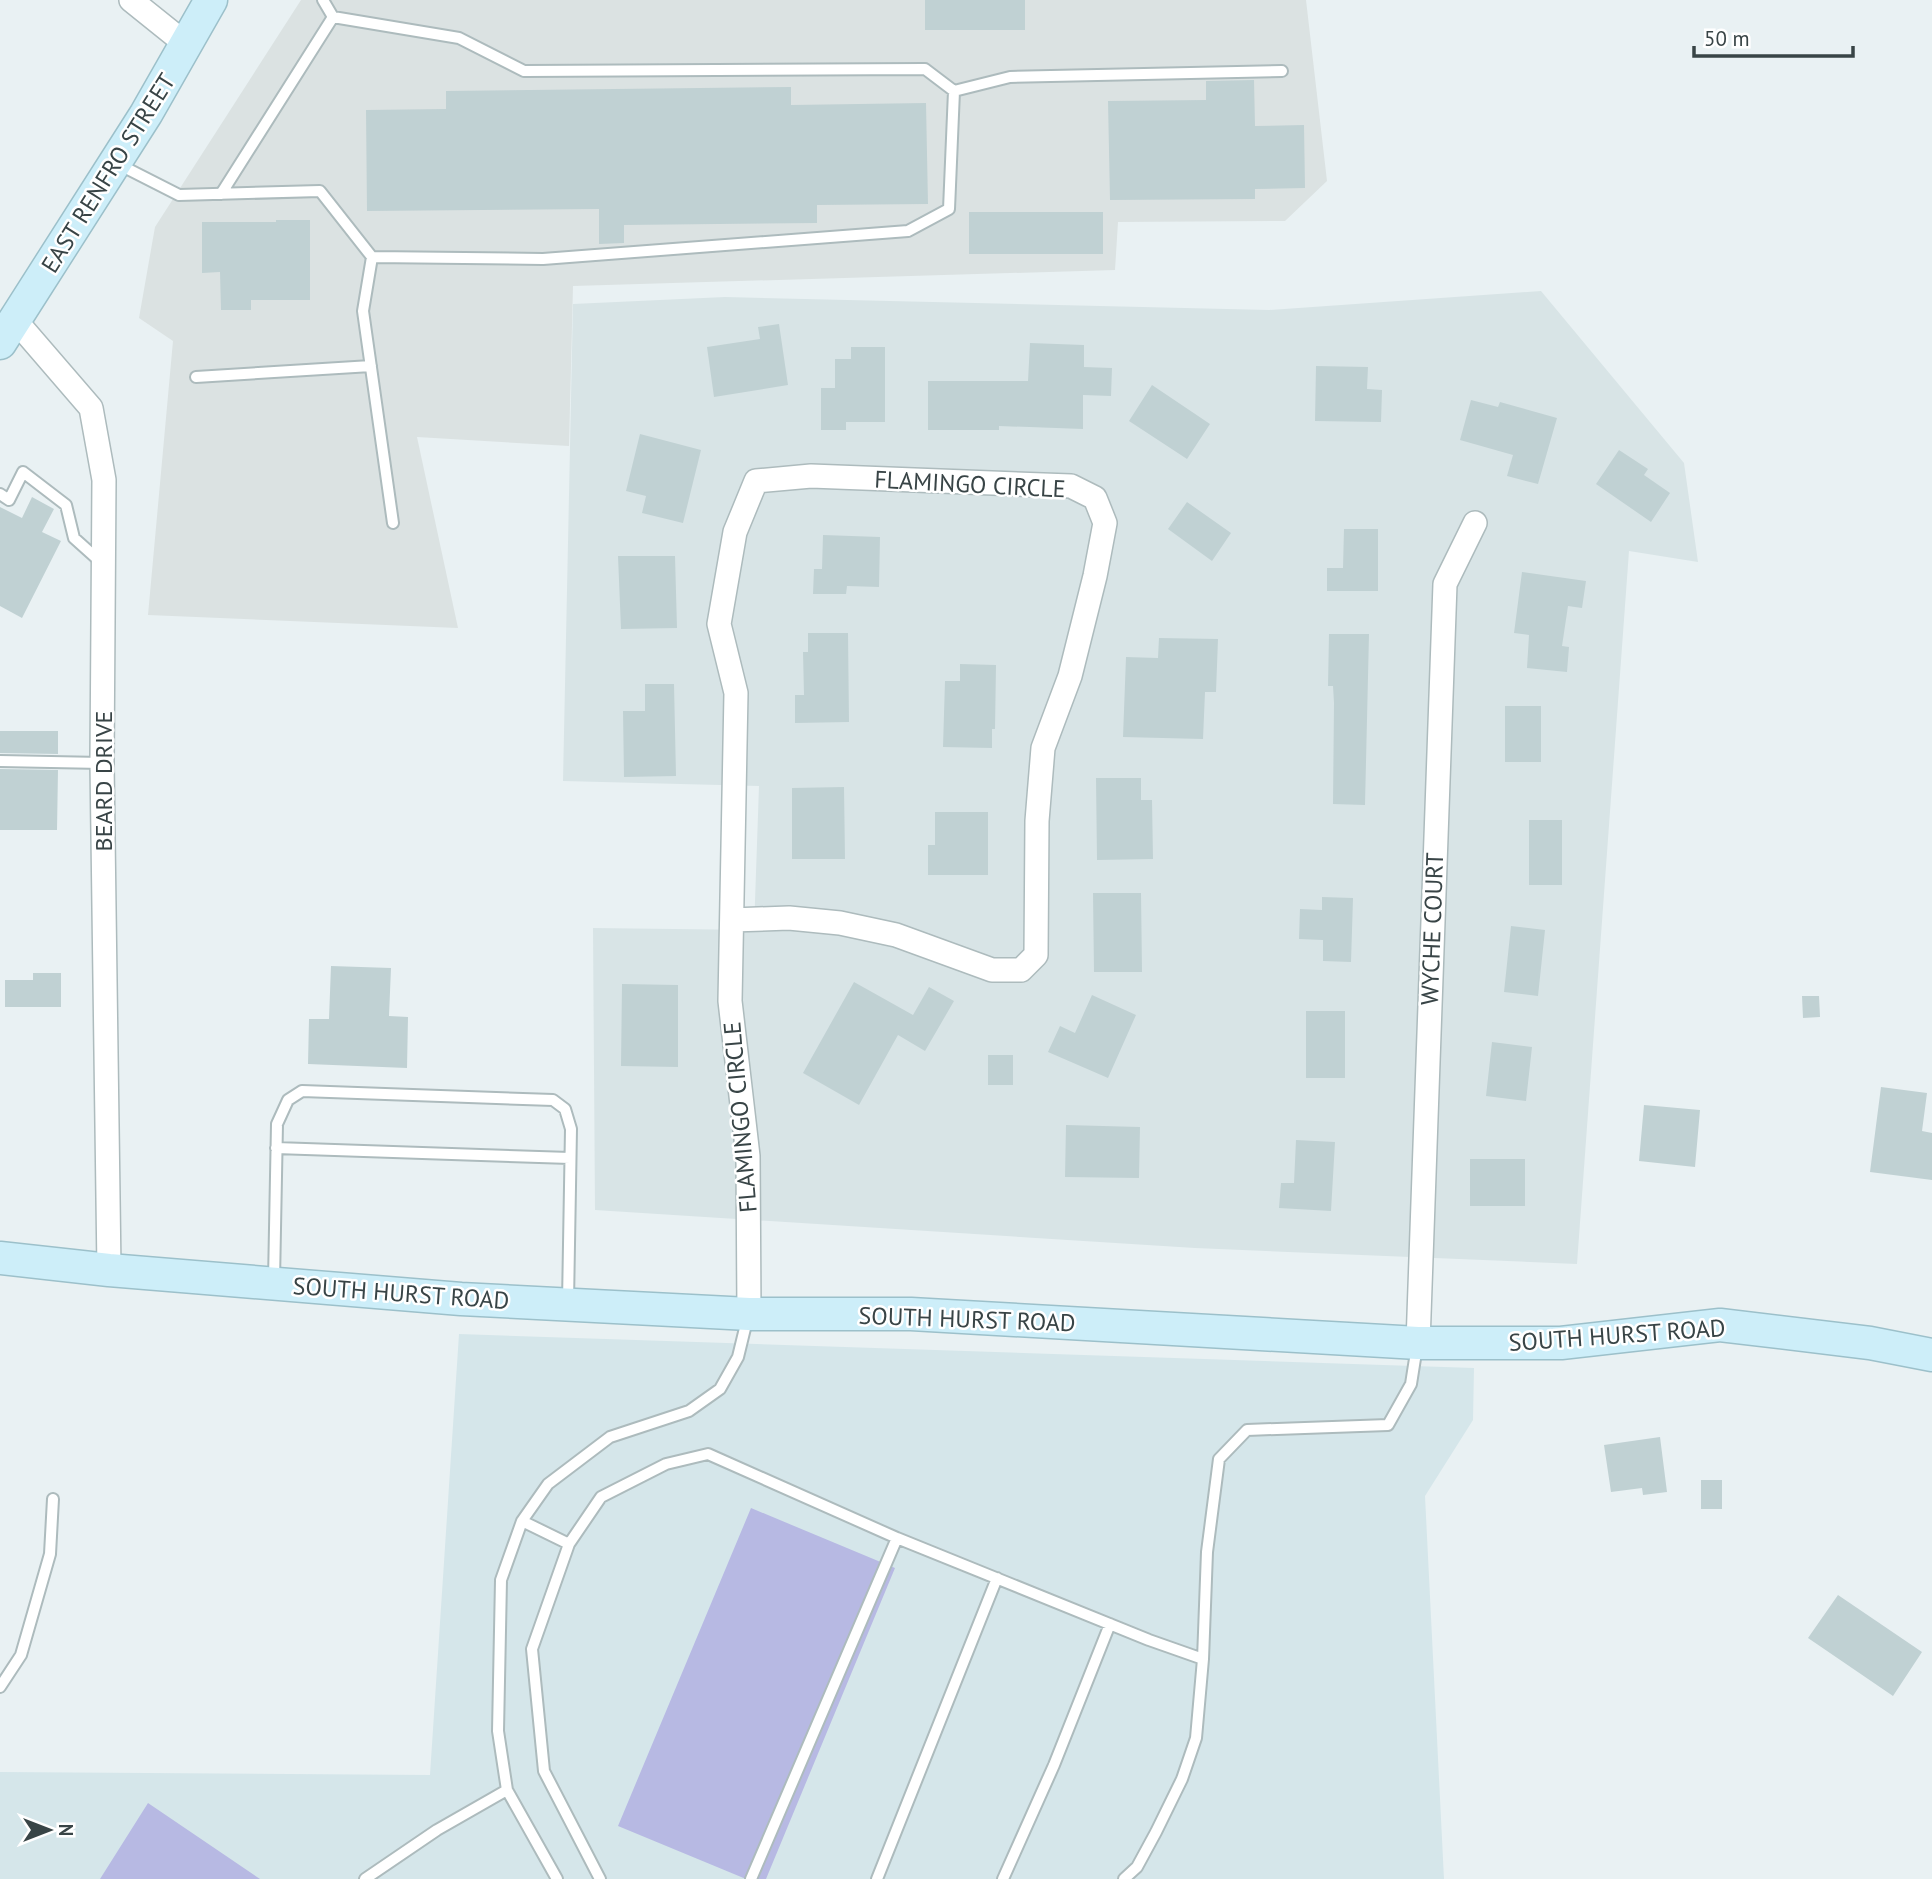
<svg xmlns="http://www.w3.org/2000/svg" width="1932" height="1879" font-family="'PT Sans',sans-serif">
<style>
.residential{fill:#d8e4e6}
.industrial{fill:#dbe2e2}
.education{fill:#d5e6ea}
.green{fill:#b7b9e3}
.building{fill:#c0d1d3}
.lines{fill:none;stroke-linecap:round;stroke-linejoin:round}
.lane-casing{stroke:#adbbbd;stroke-width:14}
.street-casing{stroke:#adbbbd;stroke-width:26}
.secondary-casing{stroke:#9cc0ca;stroke-width:35}
.lane{stroke:#fff;stroke-width:10}
.street{stroke:#fff;stroke-width:23}
.secondary{stroke:#cdeef9;stroke-width:32}
.labels{text-anchor:middle;dominant-baseline:central;stroke-width:5;stroke-linejoin:round;paint-order:stroke}
.street-label{font-size:24px;fill:#384446;stroke:#fff}
</style>
<rect width="100%" height="100%" fill="#e9f1f3"/>
<!-- residential -->
<path class="residential" d="M1541,291l143,172 14,99 -69,-11 -52,713 -382,-16 -600,-38 -2,-282 161,2 5,-144 -196,-5 10,-477 152,-7 544,13z"/>
<!-- industrial -->
<path class="industrial" d="M301,0h1005l21,181 -42,40 -167,1 -3,48 -542,16 -4,160 -152,-9 41,191 -310,-13 25,-274 -34,-23 16,-91z"/>
<!-- education -->
<path class="education" d="M459,1334l1015,34 -1,52 -48,76 19,383h-1444v-107l430,3z"/>
<!-- green -->
<path class="green" d="M751,1508l144,60 -129,311h-20l-128,-53z
M148,1803l112,76h-160z"/>
<!-- building -->
<path class="building" d="M925,0h100v30h-100z
M1254,80l1,46 49,-1 1,63 -50,1v10l-145,1 -2,-99 98,-1v-19z
M791,87v18l135,-2 2,101 -111,1v18l-193,2v18l-25,1v-35l-232,2 -1,-101 80,-1v-18z
M969,212h134v42h-134z
M276,220h34v80h-59v10h-30l-1,-38 -18,1v-51h74z
M779,324l9,61 -74,12 -7,-50 53,-8 -2,-12z
M1030,343l54,2v22l28,1 -1,28 -28,-1v34l-84,-3v4h-71v-49h100z
M851,347h34v75h-39v8h-25v-42h14v-29h16z
M1316,366l52,1 -1,22 15,1 -1,32 -66,-1z
M1152,385l58,39 -23,35 -58,-38z
M1471,400l27,7 2,-5 57,16 -19,66 -31,-8 6,-21 -53,-15z
M640,434l61,16 -18,73 -41,-10 4,-17 -20,-5z
M1619,450l29,19 -4,6 26,18 -19,29 -55,-38z
M32,497l22,12 -12,23 19,9 -39,77 -22,-12v-99l22,11z
M1187,502l44,31 -19,28 -44,-32z
M1344,529h34v62h-51v-23h16z
M823,535l57,2 -1,50 -32,-1 -1,8h-33l1,-25h8z
M618,556h57l2,72 -56,1z
M1522,572l64,9 -4,27 -14,-2 -6,40 7,1 -2,25 -40,-4 2,-33 -15,-2z
M808,633h40l1,89 -54,1v-28h9l-1,-43h5z
M1329,634h40l-4,171 -32,-1 1,-101 -1,-17h-5z
M1159,638l59,1 -2,53h-11l-2,47 -80,-2 3,-80 32,1z
M960,664l36,1 -1,64h-3v19l-49,-1 2,-66h15z
M645,684h29l2,92 -52,1 -1,-66h22z
M1505,706h36v56h-36z
M0,731h58v23l-58,-1z
M0,769l58,1 -1,60h-57z
M1096,778h45v22h11l1,59 -56,1z
M844,787l1,72h-53v-71z
M935,812h53v63h-60v-30h7z
M1529,820h33v65h-33z
M1093,893h48l1,79h-48z
M1322,897l31,1 -2,64 -28,-1v-21l-24,-1 1,-30 22,1z
M1511,926l34,4 -7,66 -34,-4z
M331,966l60,2 -2,48 19,1 -1,51 -99,-4 1,-45h20z
M33,973h28v34h-56v-27h28z
M854,982l59,33 16,-28 25,14 -29,50 -27,-16 -39,70 -56,-32z
M622,984l56,1v82l-57,-1z
M1092,995l44,20 -28,63 -60,-26 12,-26 15,7z
M1802,996h17l1,21 -17,1z
M1306,1011h39v67h-39z
M1492,1042l40,5 -6,54 -40,-5z
M988,1055h25v30h-25z
M1881,1087l46,6 -5,38 10,2v47l-62,-8z
M1644,1105l56,5 -5,57 -56,-6z
M1066,1125l74,2 -1,51 -74,-1z
M1296,1140l39,2 -4,69 -52,-3 2,-25h13z
M1470,1159h55v47h-55z
M1660,1437l7,55 -24,3 -1,-7 -31,4 -7,-47z
M1701,1480h21v29h-21z
M1838,1595l84,57 -29,44 -85,-58z"/>
<g class="lines">
<defs>
<path id="lane" d="M954,91l56,-14 272,-6
M118,164l61,31 141,-4 52,66 171,2 365,-28 41,-22 5,-118 -29,-22 -401,2 -65,-33 -126,-21 -10,-17
M221,194l112,-177
M372,257l-9,54 30,212
M196,377l175,-11
M0,494l9,6 14,-28 43,33 8,33 29,26
M0,761l102,2
M276,1148l294,10
M274,1281l3,-157 11,-24 14,-9 251,9 12,9 6,20 -3,173
M522,1521l47,23 32,-47 65,-33 42,-10 189,84 252,102 54,19
M569,1544l-37,105 12,122 56,108
M0,1687l21,-32 29,-101 3,-55
M365,1879l72,-49 70,-40
M557,1879l-50,-89 -9,-59 3,-151 21,-59 26,-37 62,-47 79,-26 31,-22 18,-32 10,-41
M751,1879l146,-341
M877,1879l120,-301
M1003,1879l51,-114 56,-141
M1124,1879l13,-12 19,-35 26,-53 14,-41 7,-79 4,-107 12,-93 28,-29 141,-5 23,-41 6,-38"/>
<path id="street" d="M131,0l56,45
M16,321l75,87 13,72 -2,283 7,507
M732,920l57,-2 51,5 56,12 96,35h29l15,-15 1,-134 6,-73 27,-72 25,-100 10,-53 -10,-25 -24,-12 -260,-10 -55,5 -21,51 -16,92 17,69 -6,308 18,155 1,158
M1418,1343l27,-759 30,-61"/>
<path id="secondary" d="M0,343l146,-229 65,-114
M0,1258l109,12 352,29 288,15h162l507,29h143l159,-18 150,18 62,12"/>
</defs>
<!-- lane casing -->
<use href="#lane" class="lane-casing"/>
<!-- street casing -->
<use href="#street" class="street-casing"/>
<!-- secondary casing -->
<use href="#secondary" class="secondary-casing"/>
<!-- lane -->
<use href="#lane" class="lane"/>
<!-- street -->
<use href="#street" class="street"/>
<!-- secondary -->
<use href="#secondary" class="secondary"/>
</g>
<g class="labels">
<!-- street labels -->
<g class="street-label">
<text transform="translate(108 173) rotate(-58)">EAST RENFRO STREET</text>
<text transform="translate(970 484) rotate(3)">FLAMINGO CIRCLE</text>
<text transform="translate(103 781) rotate(-90)">BEARD DRIVE</text>
<text transform="translate(1432 929) rotate(-88)">WYCHE COURT</text>
<text transform="translate(740 1117) rotate(-95)">FLAMINGO CIRCLE</text>
<text transform="translate(401 1293) rotate(4)">SOUTH HURST ROAD</text>
<text transform="translate(967 1319) rotate(2)">SOUTH HURST ROAD</text>
<text transform="translate(1617 1335) rotate(-4)">SOUTH HURST ROAD</text>
</g>
</g>
<!-- north arrow -->
<g transform="translate(49 1830) rotate(90)" stroke="#ffffff" stroke-width="5" paint-order="stroke">
<path d="M0-5L12 26L0 18L-12 26Z" fill="#384446"/>
<text y="-10" font-size="19" font-weight="bold" text-anchor="middle" fill="#384446">N</text>
</g>
<!-- scale -->
<path d="M1694 46v10h159v-10" fill="none" stroke="#384446" stroke-width="3.5"/>
<text x="1704" y="46" font-size="21" fill="#384446" stroke="#ffffff" stroke-width="5" paint-order="stroke">50 m</text>
</svg>
